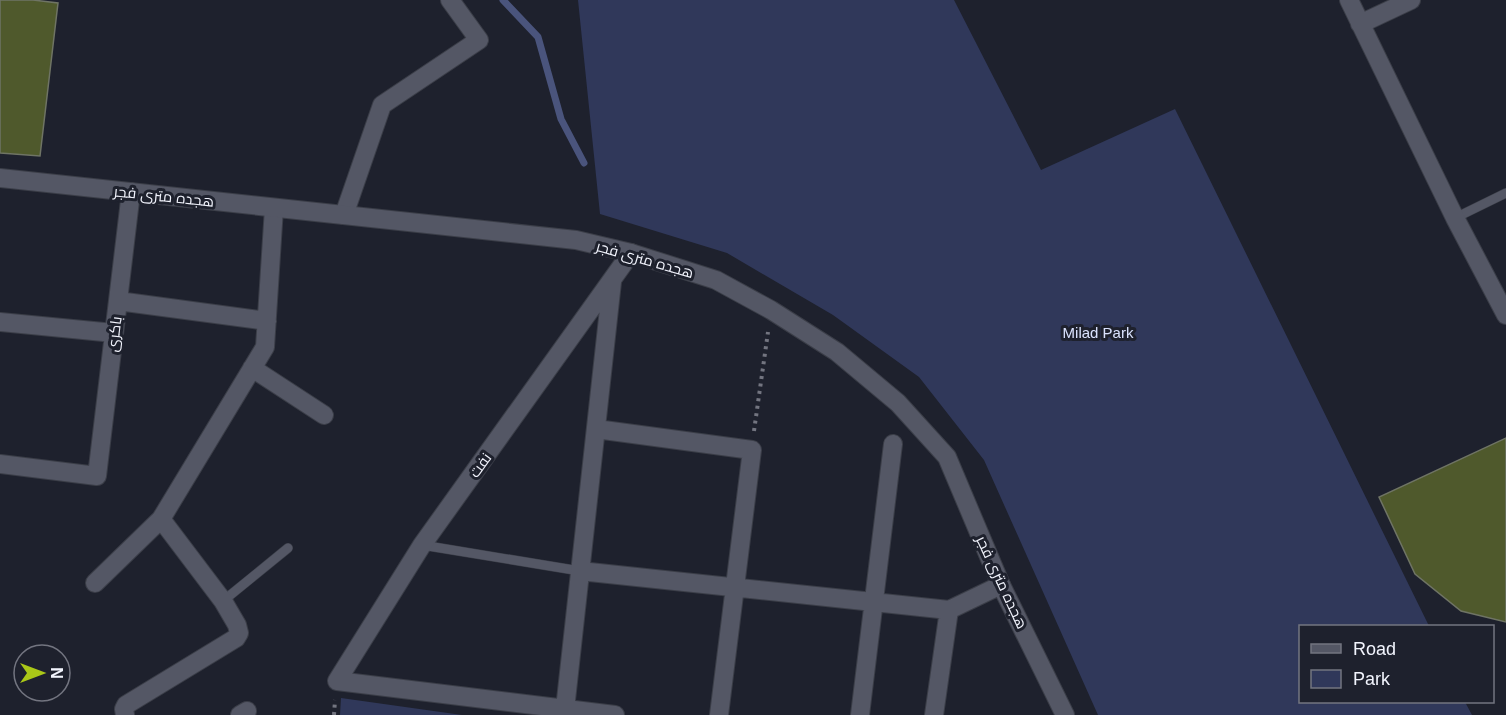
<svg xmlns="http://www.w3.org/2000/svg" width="1506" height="715" font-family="Arial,Cairo,sans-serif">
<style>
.green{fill:#30385a}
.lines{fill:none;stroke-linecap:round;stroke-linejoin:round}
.stream{stroke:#4a547c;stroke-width:7}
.building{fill:#4f592c;stroke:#6f7465;stroke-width:1.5}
.lane-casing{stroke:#3b3e48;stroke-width:10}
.street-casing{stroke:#3b3e48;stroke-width:20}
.secondary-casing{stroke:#3b3e48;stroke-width:20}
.path{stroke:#737580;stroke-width:4;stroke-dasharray:3 4.5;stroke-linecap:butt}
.lane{stroke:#545765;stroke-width:9}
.street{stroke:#545765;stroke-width:18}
.secondary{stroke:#545765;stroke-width:18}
.labels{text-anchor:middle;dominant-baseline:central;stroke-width:6;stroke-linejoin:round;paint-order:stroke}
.street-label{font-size:15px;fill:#f2f4fd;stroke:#1e212d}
.park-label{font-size:15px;fill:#dae2fd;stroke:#1e212d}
</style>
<rect width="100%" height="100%" fill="#1e212d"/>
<!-- green -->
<path class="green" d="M578,0h376l87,170 134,-61 254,517h-129v76h165l7,13h-374l-114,-255 -65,-83 -86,-62 -106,-62 -127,-39z
M341,698l121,17h-122z"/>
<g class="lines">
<!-- stream -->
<path class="stream" d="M503,0l35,37 23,82 23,44"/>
</g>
<!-- building -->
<path class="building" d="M0,0h33l25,3 -18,153 -40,-3z
M1506,438v184l-45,-11 -46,-37 -36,-77z"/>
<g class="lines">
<defs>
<path id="lane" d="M1455,218l51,-25
M422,545l158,26
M223,601l65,-53"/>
<path id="street" d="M1349,0l106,218 51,97
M1360,24l51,-24
M344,215l38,-110 97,-65 -29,-40
M118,301l149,20
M0,322l114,11
M252,368l72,47
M596,429l156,21 -33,265
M0,464l97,12 34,-284
M580,571l369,39
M95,583l66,-64 104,-172 9,-139
M565,709l47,-427
M125,715l-1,-6 2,-4 110,-67 3,-5 -2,-8 -14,-24 -62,-82
M240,715l7,-4
M615,715l-278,-34 85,-136 209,-292
M860,715l33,-271
M934,715l15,-105 52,-25"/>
<path id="secondary" d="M0,178l576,62 55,13 85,27 55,30 66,42 61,51 49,54 54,128 64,130"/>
</defs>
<!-- lane casing -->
<use href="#lane" class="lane-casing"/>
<!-- street casing -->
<use href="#street" class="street-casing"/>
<!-- secondary casing -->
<use href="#secondary" class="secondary-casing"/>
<!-- path -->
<path class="path" d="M754,431l14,-99
M334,715l1,-15"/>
<!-- lane -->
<use href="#lane" class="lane"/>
<!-- street -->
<use href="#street" class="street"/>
<!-- secondary -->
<use href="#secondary" class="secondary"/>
</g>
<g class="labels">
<!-- street labels -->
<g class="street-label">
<text transform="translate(164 196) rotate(6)">هجده متری فجر</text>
<text transform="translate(645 259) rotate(16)">هجده متری فجر</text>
<text transform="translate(114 334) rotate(-83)">باکری</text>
<text transform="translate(480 465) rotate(-54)">نفت</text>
<text transform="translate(1002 582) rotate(65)">هجده متری فجر</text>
</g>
<!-- park labels -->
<g class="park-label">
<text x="1098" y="332">Milad Park</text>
</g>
</g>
<!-- legend -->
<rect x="1299" y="625" width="195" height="78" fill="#1e212d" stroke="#737580" stroke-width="1.5"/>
<rect x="1311" y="644" width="30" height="9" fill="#545765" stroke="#737580" stroke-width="1.5"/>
<text x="1353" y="655" font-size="18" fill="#f2f4fd">Road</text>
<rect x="1311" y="670" width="30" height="18" fill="#30385a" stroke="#737580" stroke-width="1.5"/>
<text x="1353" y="685" font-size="18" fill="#f2f4fd">Park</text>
<!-- north arrow -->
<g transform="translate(42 673) rotate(90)"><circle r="28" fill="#1e212d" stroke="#737580" stroke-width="1.5"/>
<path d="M0-4.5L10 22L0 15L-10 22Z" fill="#aac718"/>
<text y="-9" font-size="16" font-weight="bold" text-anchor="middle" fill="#f2f4fd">N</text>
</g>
</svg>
